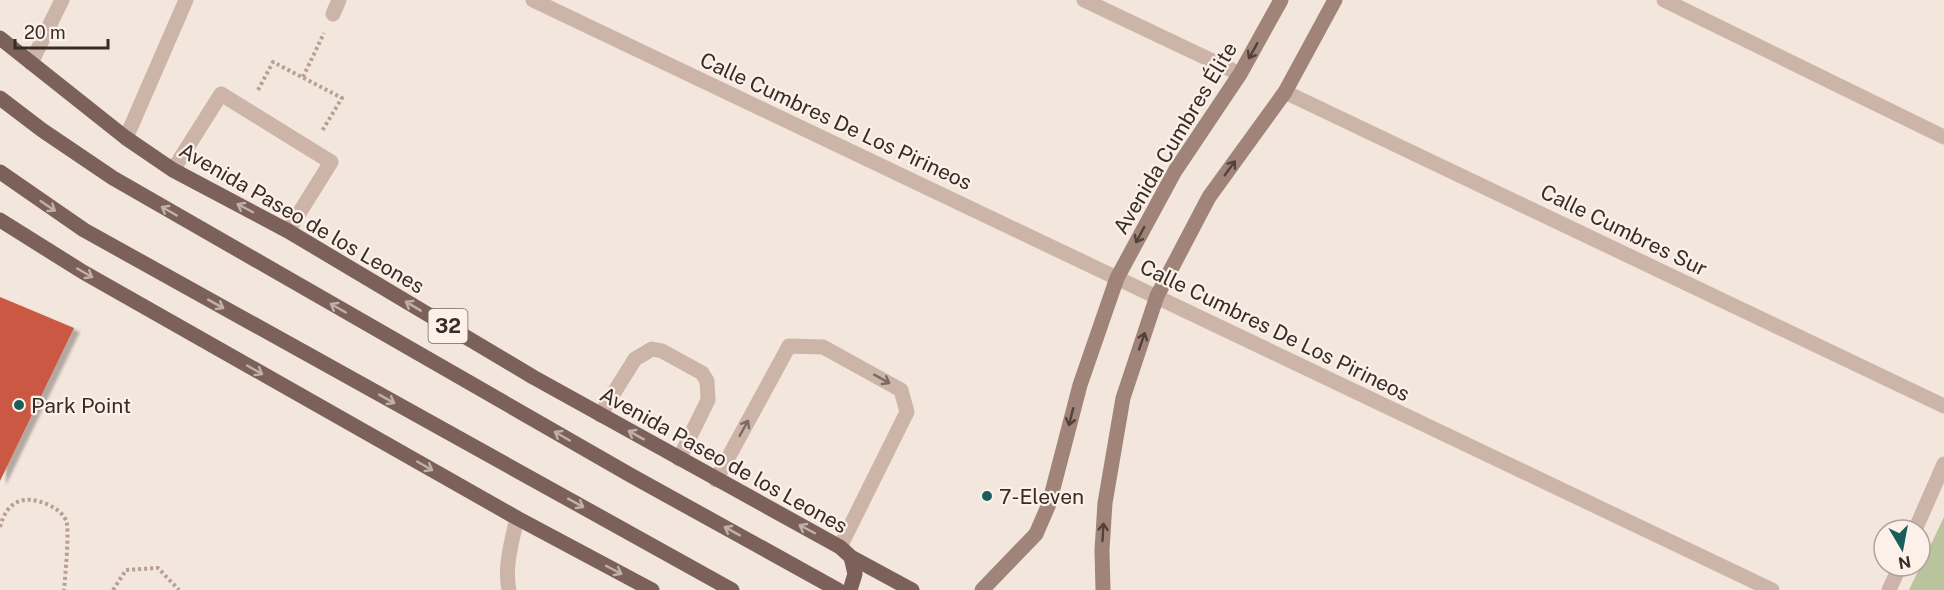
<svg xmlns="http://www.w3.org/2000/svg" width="1944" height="590" font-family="'Public Sans',sans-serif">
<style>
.green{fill:#b9c39c}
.building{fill:#cb5843;filter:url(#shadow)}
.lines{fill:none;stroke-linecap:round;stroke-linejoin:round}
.path{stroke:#b89f92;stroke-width:4;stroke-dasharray:3 3;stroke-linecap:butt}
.lane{stroke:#ccb5a8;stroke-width:15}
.street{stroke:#ccb5a8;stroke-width:15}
.secondary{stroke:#a08479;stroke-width:15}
.primary{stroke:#7b6159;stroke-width:15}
.oneway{stroke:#53423c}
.oneway2{stroke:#c1b0a8}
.oneway3{stroke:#7b6a62}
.poi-dot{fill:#1c5c5b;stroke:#fbf1e9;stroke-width:2}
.labels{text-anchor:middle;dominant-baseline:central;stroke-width:4.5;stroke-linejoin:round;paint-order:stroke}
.shield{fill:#fbf1e9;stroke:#736762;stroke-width:1.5}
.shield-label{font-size:20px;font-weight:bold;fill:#392c28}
.street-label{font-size:21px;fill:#392c28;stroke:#fbf1e9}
.poi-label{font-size:21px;fill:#392c28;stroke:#fbf1e9;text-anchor:start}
</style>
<defs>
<filter id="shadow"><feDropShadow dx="6" dy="4" stdDeviation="1.5" flood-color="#0004"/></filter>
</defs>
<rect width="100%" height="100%" fill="#f3e7dd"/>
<!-- green -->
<path class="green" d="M1944,517v73h-35z"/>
<!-- building -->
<path class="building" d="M0,297l74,31 -74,153z"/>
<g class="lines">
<!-- path -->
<path class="path" d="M303,77l21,-44
M258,90l15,-28 69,36 -20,33
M0,527c7,-27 25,-33 49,-22 8,4 13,8 17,15 4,8 -1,58 -2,70
M113,590l13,-20 32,-2 21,22"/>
<!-- lane -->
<path class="lane" d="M31,63l31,-63
M126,138l60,-138
M173,170l48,-76 110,68 -43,69
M600,415l35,-56 17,-10 10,2 40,22 5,8 1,19 -29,59
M716,480l73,-134 34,1 78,43 6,22 -67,135
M509,590c-5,-23 3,-49 8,-72"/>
<!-- street -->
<path class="street" d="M533,0l1239,590
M1084,0l156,74
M1664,0l280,137
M333,14l6,-14
M1285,92l659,314
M1915,530l29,-66
M1889,590l11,-24"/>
<!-- secondary -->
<path class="secondary" d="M982,590l54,-56 13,-30 31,-119 37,-107 58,-107 65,-97 41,-74
M1103,590l-1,-40 3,-47 18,-105 34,-102 52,-99 76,-105 50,-92"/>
<!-- primary -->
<path class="primary" d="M0,38l126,100 47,32 115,61 245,146 307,170 11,10 61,33
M0,98l42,32 71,48 519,298 206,114
M0,172l84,58 648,360
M0,220l83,52 434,246 135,72
M850,590l5,-16 -4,-17"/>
</g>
<!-- one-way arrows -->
<defs><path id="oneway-shaft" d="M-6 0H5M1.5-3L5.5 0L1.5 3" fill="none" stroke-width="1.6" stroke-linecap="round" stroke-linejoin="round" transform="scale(1.5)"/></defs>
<g class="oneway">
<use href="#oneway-shaft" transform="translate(1253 51) rotate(119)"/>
<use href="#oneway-shaft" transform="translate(1230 168) rotate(-54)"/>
<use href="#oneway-shaft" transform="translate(1140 235) rotate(118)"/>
<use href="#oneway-shaft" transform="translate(1142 341) rotate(-71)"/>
<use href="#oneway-shaft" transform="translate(1071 417) rotate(104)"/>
<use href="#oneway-shaft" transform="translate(1103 532) rotate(-87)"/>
</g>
<g class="oneway2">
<use href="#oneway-shaft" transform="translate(48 206) rotate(34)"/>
<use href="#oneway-shaft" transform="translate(245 208) rotate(-152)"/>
<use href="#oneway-shaft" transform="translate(169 211) rotate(-150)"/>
<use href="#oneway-shaft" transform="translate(85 273) rotate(30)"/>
<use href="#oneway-shaft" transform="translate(216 304) rotate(29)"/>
<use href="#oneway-shaft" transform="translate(413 306) rotate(-149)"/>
<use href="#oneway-shaft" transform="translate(338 308) rotate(-150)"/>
<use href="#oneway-shaft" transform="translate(255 370) rotate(30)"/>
<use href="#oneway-shaft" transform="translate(387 399) rotate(29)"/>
<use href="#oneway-shaft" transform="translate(636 435) rotate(-151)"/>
<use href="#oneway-shaft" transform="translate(562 436) rotate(-150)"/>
<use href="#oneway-shaft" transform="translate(425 466) rotate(30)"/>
<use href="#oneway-shaft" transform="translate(576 503) rotate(29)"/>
<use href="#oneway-shaft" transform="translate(807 529) rotate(-152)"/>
<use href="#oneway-shaft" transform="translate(732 531) rotate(-151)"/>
<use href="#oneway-shaft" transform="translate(614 570) rotate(28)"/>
</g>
<g class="oneway3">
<use href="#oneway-shaft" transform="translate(882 379) rotate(29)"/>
<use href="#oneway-shaft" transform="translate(744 428) rotate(-61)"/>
</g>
<!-- markers -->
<g class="poi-dot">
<circle cx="19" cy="405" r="6"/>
<circle cx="987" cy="496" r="6"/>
</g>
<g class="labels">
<!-- shield labels -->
<rect class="shield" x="428.5" y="309" width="39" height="34" rx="4.5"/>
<g class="shield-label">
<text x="448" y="326">32</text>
</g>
<!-- street labels -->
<g class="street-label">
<text transform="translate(836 121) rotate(25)">Calle Cumbres De Los Pirineos</text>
<text transform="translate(1175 138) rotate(-59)">Avenida Cumbres Élite</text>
<text transform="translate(302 218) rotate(30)">Avenida Paseo de los Leones</text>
<text transform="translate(1624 230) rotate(26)">Calle Cumbres Sur</text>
<text transform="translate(1275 330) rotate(26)">Calle Cumbres De Los Pirineos</text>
<text transform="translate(724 460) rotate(29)">Avenida Paseo de los Leones</text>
</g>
<!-- poi labels -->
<g class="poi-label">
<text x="31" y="405">Park Point</text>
<text x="999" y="496">7-Eleven</text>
</g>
</g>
<!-- north arrow -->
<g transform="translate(1902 548) rotate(170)"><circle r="28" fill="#fbf1e9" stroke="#ada29c" stroke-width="1.5"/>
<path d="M0-4.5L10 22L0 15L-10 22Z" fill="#1c5c5b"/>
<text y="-9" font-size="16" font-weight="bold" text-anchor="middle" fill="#392c28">N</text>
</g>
<!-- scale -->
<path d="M15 39v9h93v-9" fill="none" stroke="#392c28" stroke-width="3"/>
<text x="24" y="39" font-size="18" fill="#392c28" stroke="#fbf1e9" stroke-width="4.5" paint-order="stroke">20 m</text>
</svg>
